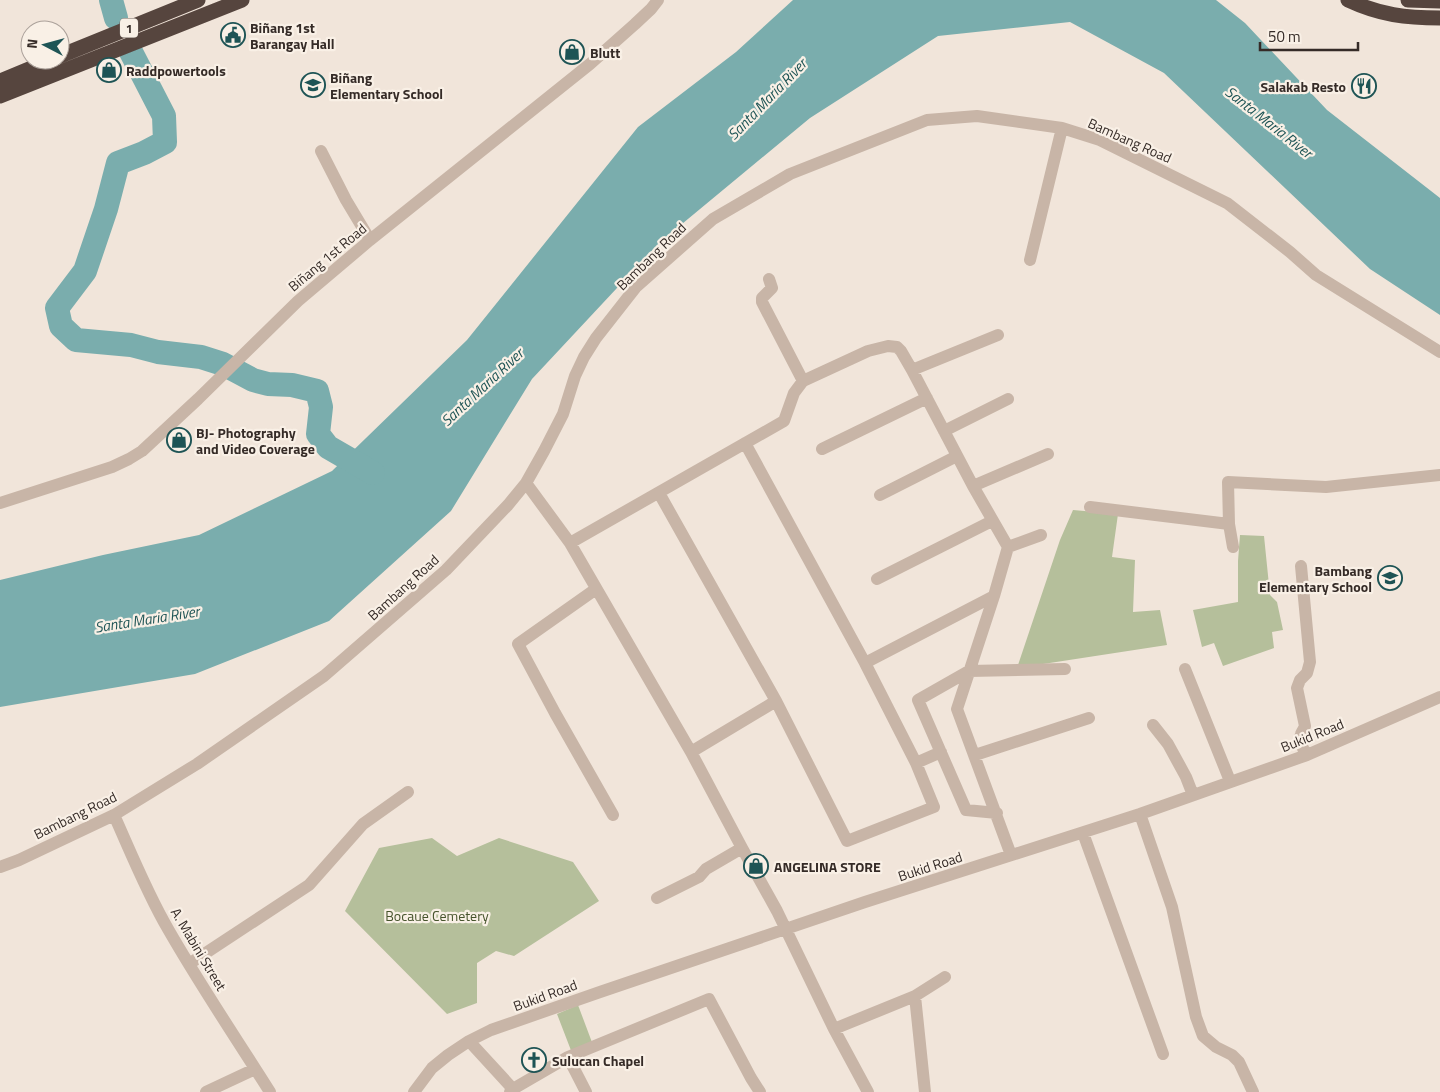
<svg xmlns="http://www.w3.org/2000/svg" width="1440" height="1092" font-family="'Titillium Web',sans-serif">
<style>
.green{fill:#b5bf9b}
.water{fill:#7aadad}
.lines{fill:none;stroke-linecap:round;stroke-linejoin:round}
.river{stroke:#7aadad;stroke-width:24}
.minor{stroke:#c8b5a7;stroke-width:12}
.highway{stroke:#56453e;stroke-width:15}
.labels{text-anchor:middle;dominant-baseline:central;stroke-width:4.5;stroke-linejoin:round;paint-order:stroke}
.shield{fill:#f9f0e6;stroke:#706660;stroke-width:1}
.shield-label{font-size:12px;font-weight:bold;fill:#352b27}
.poi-label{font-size:14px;font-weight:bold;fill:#352b27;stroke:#f9f0e6;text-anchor:start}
.street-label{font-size:14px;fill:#352b27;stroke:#f9f0e6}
.park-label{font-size:14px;fill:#46532c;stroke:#f9f0e6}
.water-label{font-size:15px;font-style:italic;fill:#1e5455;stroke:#f9f0e6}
</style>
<rect width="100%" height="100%" fill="#f1e5da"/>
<!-- green -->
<path class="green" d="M1073,510l45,4 -6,43 23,3 -2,52 27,-2 7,35 -150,23 43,-128z
M1240,535l24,1 6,59 7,7 6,28 -11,2 2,16 -51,18 -9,-23 -12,4 -9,-37 45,-8v-41z
M432,838l25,18 42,-18 74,24 26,39 -85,55 -18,-5 -19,12v40l-30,11 -102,-103 34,-63z
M578,1005l15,40 -21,8 -15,-39z"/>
<!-- water -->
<path class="water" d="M793,0h423l29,23 82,87 113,88v117l-70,-46 -206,-196 -94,-51 -132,14 -128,82 -151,125 -127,136 -81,132 -122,110 -134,53 -195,33v-127l103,-25 96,-20 133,-64 135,-131 171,-213 98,-75z"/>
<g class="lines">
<!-- river -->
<path class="river" d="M111,0l5,18
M131,52l33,64 1,26 -21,11 -26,10 -12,46 -21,62 -28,37 4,18 15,14 55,5 27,7 43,5 22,7 30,16 15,4 24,1 25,6 4,16 -3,27 10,13 45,26"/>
<!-- minor -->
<path class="minor" d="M321,151l25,49 24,40
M1030,260l32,-132
M769,279l3,9 -10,10v4l41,79
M912,370l86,-35
M944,431l64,-32
M822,449l105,-51
M526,483l44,60 121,209 51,96 35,63 57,118 34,63
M973,486l75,-32
M659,493l117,208 71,140 87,-34 -18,-44 -51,-100 -120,-220
M880,495l77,-39
M0,503l112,-36 17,-8 13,-8 56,-52 100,-98 72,-61 220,-176 45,-40 16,-15 7,-9
M1090,507l139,17
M570,543l214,-122 10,-28 9,-12 65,-30 20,-5 9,1 4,4 11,19 61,116 35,61 -14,49 -37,113 54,146
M1008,547l33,-12
M1233,547l-4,-23 -1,-42 98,5 114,-12
M1301,566l9,96 -3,11 -7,7 -3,8 8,38c-1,3 -3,5 -4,8 -3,7 2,15 6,21
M877,579l115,-58
M596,589l-78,55 37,69 58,102
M865,663l129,-67
M1185,669l45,112
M1153,725l15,19 18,33 7,18
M691,752l85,-51
M975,755l114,-37
M916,763l25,-11
M997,813l-31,-3 -48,-110 51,-29 96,-2
M1140,814l32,93 24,110 7,19 13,11 16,8 7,7 14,30
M114,815c17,38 33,78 54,114 32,56 68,109 102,163
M1083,833l80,221
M0,867l19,-7 95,-45 83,-51 127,-88 122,-106 62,-65 18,-22 18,-32 19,-37 12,-38 9,-19 12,-19 40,-51 77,-68 77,-45 137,-54 50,-4 85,12 38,12 127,63 63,49 26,23 124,77
M657,898l42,-21 7,-8 36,-21
M189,964l120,-79 54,-61 45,-32
M915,996l10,96
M834,1029l81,-33 30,-19
M469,1041l44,48 -3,3
M568,1057l18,35
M513,1089l55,-32 141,-58 42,79 9,14
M206,1092l49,-23
M414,1092l18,-24 16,-13 21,-14 22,-11 109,-38 265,-90 275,-88 167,-59 133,-58"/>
<!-- highway -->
<path class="highway" d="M1348,0c32,15 58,18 92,18
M1408,0l32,1
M60,56l138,-56
M0,81l51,-21
M0,96l242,-96"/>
</g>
<!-- icons -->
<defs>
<symbol id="civic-ring" viewBox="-11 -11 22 22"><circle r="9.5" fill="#f9f0e6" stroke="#1e5455" stroke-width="1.5"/><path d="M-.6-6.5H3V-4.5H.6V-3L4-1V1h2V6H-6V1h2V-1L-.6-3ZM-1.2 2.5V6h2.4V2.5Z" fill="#1e5455"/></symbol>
<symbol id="shop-ring" viewBox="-11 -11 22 22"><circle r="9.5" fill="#f9f0e6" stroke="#1e5455" stroke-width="1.5"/><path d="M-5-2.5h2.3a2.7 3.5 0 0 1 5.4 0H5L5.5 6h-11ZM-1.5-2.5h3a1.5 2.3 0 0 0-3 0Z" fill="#1e5455"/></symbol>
<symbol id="school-ring" viewBox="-11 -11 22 22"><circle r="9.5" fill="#f9f0e6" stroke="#1e5455" stroke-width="1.5"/><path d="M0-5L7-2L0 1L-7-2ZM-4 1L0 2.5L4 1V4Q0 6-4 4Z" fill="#1e5455"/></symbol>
<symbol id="restaurant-ring" viewBox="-11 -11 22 22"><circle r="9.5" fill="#f9f0e6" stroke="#1e5455" stroke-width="1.5"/><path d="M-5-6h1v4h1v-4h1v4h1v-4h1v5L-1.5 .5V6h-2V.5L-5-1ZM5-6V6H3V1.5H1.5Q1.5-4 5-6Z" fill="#1e5455"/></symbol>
<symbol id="church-ring" viewBox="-11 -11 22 22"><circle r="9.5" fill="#f9f0e6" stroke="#1e5455" stroke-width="1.5"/><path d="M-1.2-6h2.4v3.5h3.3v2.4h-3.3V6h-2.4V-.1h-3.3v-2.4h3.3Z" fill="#1e5455"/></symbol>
</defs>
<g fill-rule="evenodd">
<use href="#civic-ring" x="219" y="21" width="28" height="28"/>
<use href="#shop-ring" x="558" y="38" width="28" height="28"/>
<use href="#shop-ring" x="95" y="56" width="28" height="28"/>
<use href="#school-ring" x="299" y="71" width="28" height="28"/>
<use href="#restaurant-ring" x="1350" y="72" width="28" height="28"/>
<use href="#shop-ring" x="165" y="426" width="28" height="28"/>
<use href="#school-ring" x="1376" y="564" width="28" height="28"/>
<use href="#shop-ring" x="742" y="852" width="28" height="28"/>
<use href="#church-ring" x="520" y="1046" width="28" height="28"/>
</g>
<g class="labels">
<!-- shield labels -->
<rect class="shield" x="120" y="18.5" width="18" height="19" rx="4"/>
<g class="shield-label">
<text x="129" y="28">1</text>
</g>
<!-- poi labels -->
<g class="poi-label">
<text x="250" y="27">Biñang 1st<tspan x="250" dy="16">Barangay Hall</tspan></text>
<text x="590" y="52">Blutt</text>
<text x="126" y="70">Raddpowertools</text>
<text x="330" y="77">Biñang<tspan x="330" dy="16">Elementary School</tspan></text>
<text x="1346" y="86" text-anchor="end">Salakab Resto</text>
<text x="196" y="432">BJ- Photography<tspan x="196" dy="16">and Video Coverage</tspan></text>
<text x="1372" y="570" text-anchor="end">Bambang<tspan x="1372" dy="16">Elementary School</tspan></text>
<text x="774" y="866">ANGELINA STORE</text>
<text x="552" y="1060">Sulucan Chapel</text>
</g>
<!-- street labels -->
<g class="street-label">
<text transform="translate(1130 140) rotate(24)">Bambang Road</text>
<text transform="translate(651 256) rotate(-44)">Bambang Road</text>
<text transform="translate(327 257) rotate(-40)">Biñang 1st Road</text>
<text transform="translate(403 587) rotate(-42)">Bambang Road</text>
<text transform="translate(1312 735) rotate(-22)">Bukid Road</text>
<text transform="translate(75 815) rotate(-26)">Bambang Road</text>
<text transform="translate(930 866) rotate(-18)">Bukid Road</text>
<text transform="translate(199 949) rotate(59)">A. Mabini Street</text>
<text transform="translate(545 995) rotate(-20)">Bukid Road</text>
</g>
<!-- park labels -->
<g class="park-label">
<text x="437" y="915">Bocaue Cemetery</text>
</g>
<!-- water labels -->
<g class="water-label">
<text transform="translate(767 99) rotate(-46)">Santa Maria River</text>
<text transform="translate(1269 122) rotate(38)">Santa Maria River</text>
<text transform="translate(482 387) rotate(-43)">Santa Maria River</text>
<text transform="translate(147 619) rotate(-9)">Santa Maria River</text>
</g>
</g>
<!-- north arrow -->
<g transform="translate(45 45) rotate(276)"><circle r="24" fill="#f9f0e6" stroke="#aba19a"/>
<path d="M0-4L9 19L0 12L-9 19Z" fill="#1e5455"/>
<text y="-8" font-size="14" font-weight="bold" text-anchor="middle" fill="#352b27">N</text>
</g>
<!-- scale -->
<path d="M1260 42v8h98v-8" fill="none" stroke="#352b27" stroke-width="2.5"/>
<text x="1268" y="42" font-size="15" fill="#352b27" stroke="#f9f0e6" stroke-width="4" paint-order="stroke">50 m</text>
</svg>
